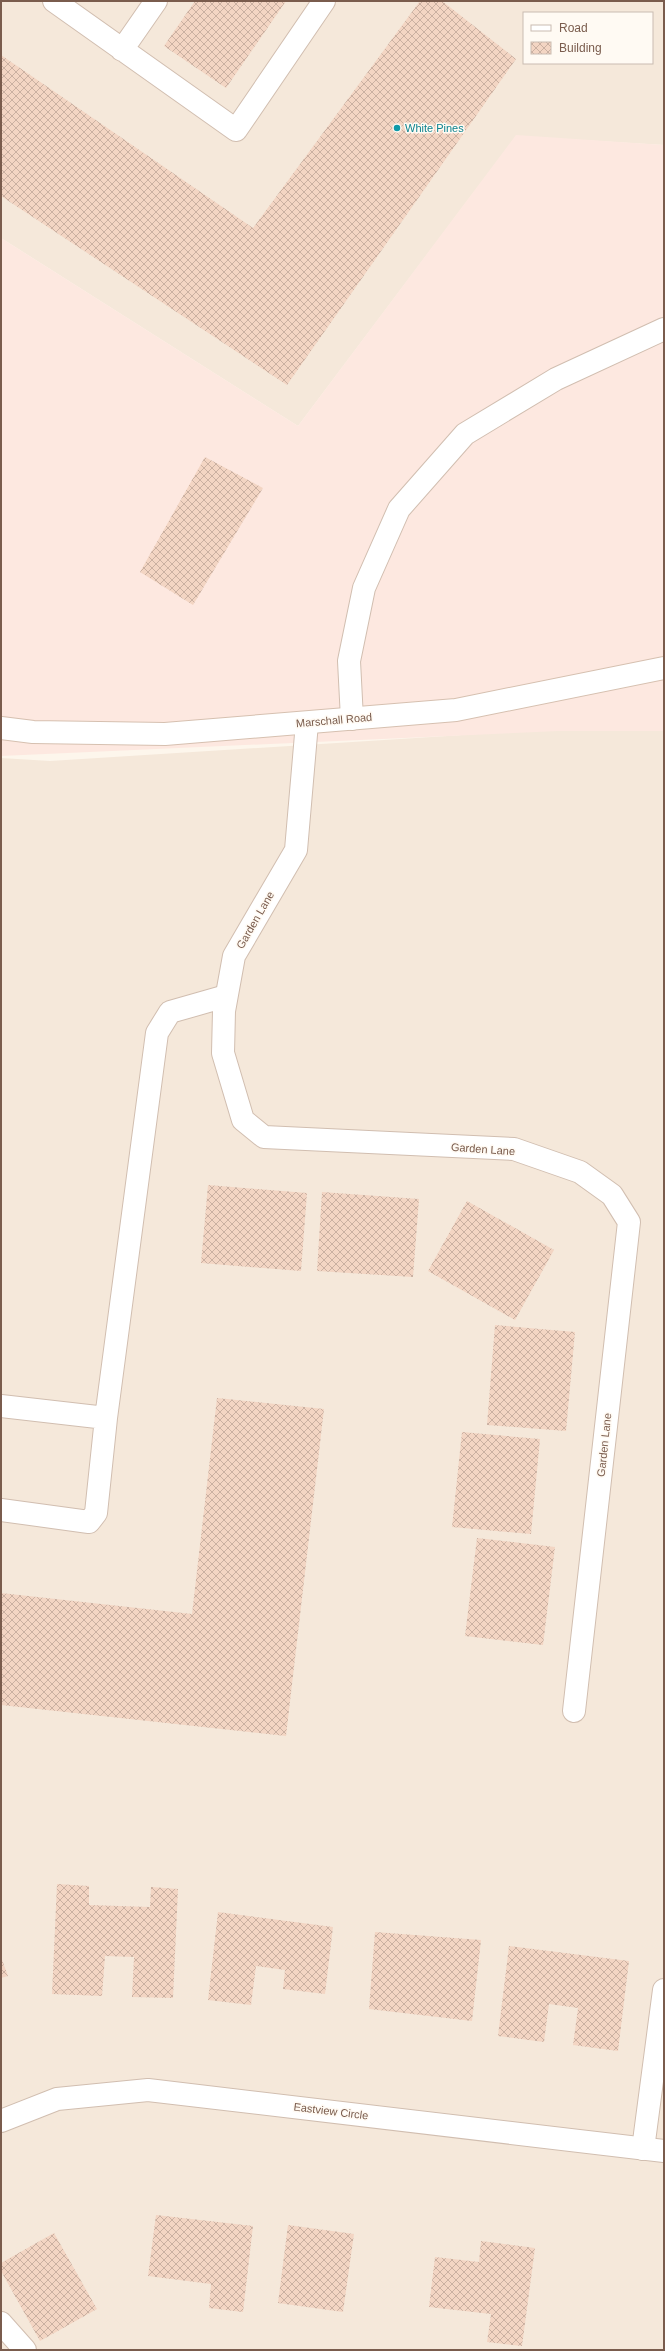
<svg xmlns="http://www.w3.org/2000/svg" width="665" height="2351" font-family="Helvetica,sans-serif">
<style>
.residential{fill:#f5e8da;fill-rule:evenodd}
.commercial{fill:#fde8e0}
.building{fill:url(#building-cross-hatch)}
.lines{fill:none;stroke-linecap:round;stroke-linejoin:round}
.lane-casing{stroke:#d1beb0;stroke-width:24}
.street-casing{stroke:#d1beb0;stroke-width:24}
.secondary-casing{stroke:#d6c0b0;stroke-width:24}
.lane{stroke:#fff;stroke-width:22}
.street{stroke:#fff;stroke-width:22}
.secondary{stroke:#fff;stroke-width:22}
.culture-dot{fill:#0f9aa8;stroke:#fffaf3;stroke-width:1.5}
.labels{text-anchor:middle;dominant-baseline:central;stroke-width:3;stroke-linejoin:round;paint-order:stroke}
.culture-label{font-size:11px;fill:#0d838f;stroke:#fffaf3;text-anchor:start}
.street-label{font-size:11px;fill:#7a5c4d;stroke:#fffaf3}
</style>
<defs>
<pattern id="building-cross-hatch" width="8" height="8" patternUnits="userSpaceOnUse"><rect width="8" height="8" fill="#f3d5c3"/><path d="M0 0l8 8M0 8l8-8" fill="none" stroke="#cab0a1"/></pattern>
</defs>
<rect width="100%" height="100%" fill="#fdf6ec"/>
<!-- residential -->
<path class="residential" d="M1,1h663v144l-148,-9 -218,290 -297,-188zM524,13h128v50h-128z
M526,731h138v1619h-663v-1592l49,3z"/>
<!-- commercial -->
<path class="commercial" d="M516,135l148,10v586h-106l-557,25v-518l297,188z"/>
<!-- building -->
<path class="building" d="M195,1h91l-60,87 -62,-42z
M420,1h22l74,58 -229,326 -286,-189v-141l252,173z
M205,457l58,31 -70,117 -53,-33z
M208,1185l99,8 -6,78 -100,-8z
M322,1192l97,7 -6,78 -96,-6z
M467,1201l87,49 -39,70 -87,-49z
M495,1325l80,7 -9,99 -79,-6z
M217,1398l107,11 -38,327 -285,-31v-112l191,21z
M462,1432l78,7 -9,95 -79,-7z
M477,1538l78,9 -12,98 -78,-9z
M57,1884l32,2v19l61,2 1,-20 27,2 -5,109 -41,-1 2,-40 -29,-1 -3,40 -50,-2z
M218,1912l115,15 -8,67 -42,-5 2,-19 -29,-4 -5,39 -43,-5z
M375,1932l106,8 -9,81 -103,-12z
M509,1946l120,15 -11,90 -45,-6 5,-37 -29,-4 -5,38 -46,-6z
M1,1957l7,19 -7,2z
M156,2215l97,11 -10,86 -34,-4 2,-24 -63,-8z
M288,2225l66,9 -11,78 -65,-9z
M54,2233l43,76 -57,32 -39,-70v-8z
M481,2241l54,7 -13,98 -35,-4 4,-28 -62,-7 6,-50 44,5z"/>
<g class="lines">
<defs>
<path id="lane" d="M54,1l182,129 88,-129
M122,50l34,-49
M352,719l-3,-58 15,-73 35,-79 66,-75 91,-55 108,-50
M1,1406l105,12
M1,1510l88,12 7,-9 10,-95 51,-385 13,-21 56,-16
M643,2149l21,-159
M1,2323l24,27"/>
<path id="street" d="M307,723l-11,127 -62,106 -10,55 -1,42 20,67 21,17 250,12 66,23 32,23 17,27 -55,489
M1,2121l56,-22 91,-9 516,61"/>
<path id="secondary" d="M1,728l32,4 132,2 291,-24 208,-42"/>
</defs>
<!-- lane casing -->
<use href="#lane" class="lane-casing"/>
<!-- street casing -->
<use href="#street" class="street-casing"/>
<!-- secondary casing -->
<use href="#secondary" class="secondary-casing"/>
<!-- lane -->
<use href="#lane" class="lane"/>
<!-- street -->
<use href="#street" class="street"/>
<!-- secondary -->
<use href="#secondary" class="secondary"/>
</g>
<!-- markers -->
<circle class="culture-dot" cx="397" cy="128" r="4"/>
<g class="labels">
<!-- culture labels -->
<g class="culture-label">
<text x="405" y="128">White Pines</text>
</g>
<!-- street labels -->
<g class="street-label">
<text transform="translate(334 720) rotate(-5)">Marschall Road</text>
<text transform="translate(255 920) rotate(-60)">Garden Lane</text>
<text transform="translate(483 1149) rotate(4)">Garden Lane</text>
<text transform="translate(604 1445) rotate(-84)">Garden Lane</text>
<text transform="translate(331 2111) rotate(7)">Eastview Circle</text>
</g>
</g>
<!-- border -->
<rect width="665" height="2351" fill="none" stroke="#7a5c4d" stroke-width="4"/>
<!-- legend -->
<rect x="523" y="12" width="130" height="52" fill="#fffaf3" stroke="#cabbb1"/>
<rect x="531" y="25" width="20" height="6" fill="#ffffff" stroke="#cabbb1"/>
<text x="559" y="32" font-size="12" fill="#7a5c4d">Road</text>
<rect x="531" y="42" width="20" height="12" fill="url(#building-cross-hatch)" stroke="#cabbb1"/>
<text x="559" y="52" font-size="12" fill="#7a5c4d">Building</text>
</svg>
